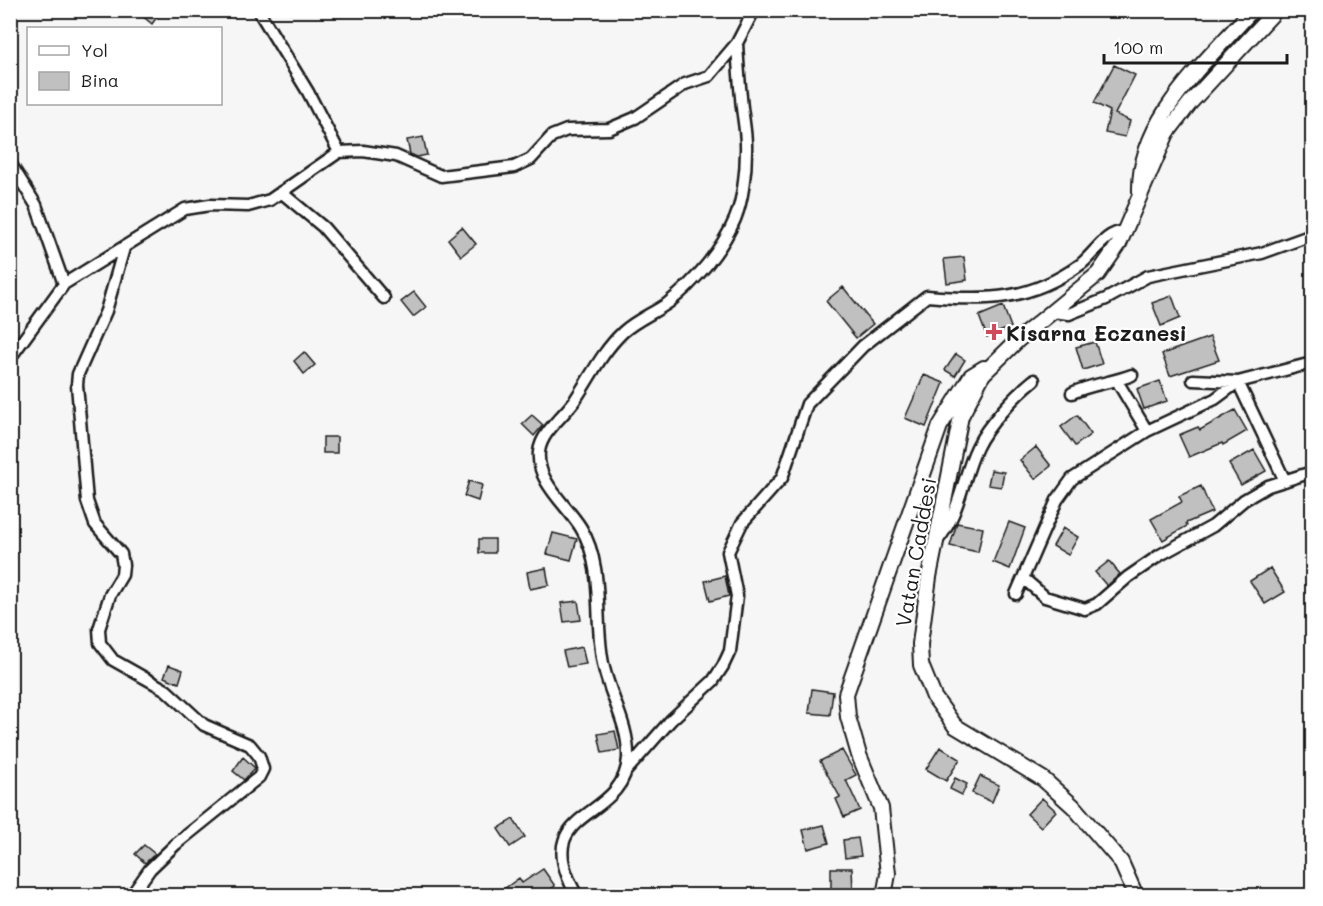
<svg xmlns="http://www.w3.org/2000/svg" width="1323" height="906" font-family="Mali,sans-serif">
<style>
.building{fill:#c0c0c0;stroke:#1c1c1c;stroke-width:1.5}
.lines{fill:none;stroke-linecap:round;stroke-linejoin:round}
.street-casing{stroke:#1c1c1c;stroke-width:15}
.secondary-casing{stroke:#1c1c1c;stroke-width:18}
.street{stroke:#fff;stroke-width:10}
.secondary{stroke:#fff;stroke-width:14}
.poi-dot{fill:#d1495b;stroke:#fff;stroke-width:2}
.labels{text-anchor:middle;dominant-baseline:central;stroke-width:4.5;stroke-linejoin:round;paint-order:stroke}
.poi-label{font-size:21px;font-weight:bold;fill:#1c1c1c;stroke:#fff;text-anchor:start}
.street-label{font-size:21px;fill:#1c1c1c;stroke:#fff}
</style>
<rect width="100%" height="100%" fill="#f6f6f6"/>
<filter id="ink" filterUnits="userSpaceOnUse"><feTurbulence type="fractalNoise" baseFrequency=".0167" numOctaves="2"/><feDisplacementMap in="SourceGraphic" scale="12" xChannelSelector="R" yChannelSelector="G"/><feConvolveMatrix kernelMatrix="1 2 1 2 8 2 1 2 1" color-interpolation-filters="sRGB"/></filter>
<g filter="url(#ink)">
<!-- building -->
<path class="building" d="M135,10h27l-10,14z
M1114,65l21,10 -20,39 15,7 -5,16 -20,-4 5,-22 -16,-8z
M423,137l4,18 -10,2 -7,-3 -3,-14z
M462,227l14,17 -15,12 -13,-17z
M964,257l3,23 -20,3 -3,-24z
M843,287l30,37 -17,14 -30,-37z
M414,292l12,15 -13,10 -12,-15z
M1172,296l8,22 -19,8 -9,-23z
M1003,306l8,21 -24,10 -8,-21z
M1210,337l9,23 -49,16 -8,-22z
M1095,342l7,22 -19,6 -7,-23z
M304,352l11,13 -11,9 -10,-13z
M956,354l9,6 -10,16 -10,-6z
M924,375l20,8 -18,44 -21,-9z
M1160,381l7,20 -23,8 -7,-20z
M1235,410l12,21 -24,14 -1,-2 -33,14 -10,-22 19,-8 2,3z
M532,415l11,10 -9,11 -12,-12z
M1077,415l14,19 -16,12 -14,-19z
M323,437h14v16h-14z
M1036,447l15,19 -16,13 -15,-19z
M1254,450l12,21 -25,14 -12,-21z
M991,470l13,2 -3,15 -13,-2z
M469,481l13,4 -4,16 -14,-5z
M1201,486l11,26 -26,11 1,3 -24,14 -12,-21 31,-17 -3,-6z
M1009,522l16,6 -15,41 -17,-7z
M957,523l26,5 -5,24 -28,-6z
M1063,528l15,9 -10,18 -15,-9z
M553,533l24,6 -6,21 -24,-6z
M479,539h16v14h-16z
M1109,561l11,13 -13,12 -12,-14z
M546,568l3,17 -19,4 -3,-17z
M1270,568l15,24 -20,12 -15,-23z
M725,576l4,20 -19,5 -5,-20z
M578,601l3,19 -17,2 -3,-19z
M582,647l4,17 -19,3 -4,-16z
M169,665l14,5 -4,13 -15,-6z
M812,689l21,3 -3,23 -21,-2z
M615,731l4,19 -17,3 -4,-19z
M940,747l20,12 -14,22 -20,-12z
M842,750l14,25 -10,5 14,30 -16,7 -8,-18 4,-2 -20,-36z
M243,757l12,11 -11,12 -11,-9z
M980,776l19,9 -7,17 -20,-9z
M955,778l12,6 -5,11 -12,-6z
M1042,798l14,13 -15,16 -14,-13z
M513,819l12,18 -15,10 -12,-18z
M824,825l5,18 -21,6 -5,-19z
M858,838l3,18 -16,2 -2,-18z
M144,845l11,9 -10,9 -10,-9z
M831,868h21l1,25h-22z
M543,869l12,17 -14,10h-33l-4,-7 15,-11 3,5z"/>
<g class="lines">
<defs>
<path id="street" d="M258,10l50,82 31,60
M10,163l26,42 28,79
M281,192l42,35 61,71
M124,248l-18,63 -28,63 -1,11 10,116 8,23 26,30 2,11 -1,10 -12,20 -11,34 1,14 13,17 53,30 38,35 46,20 9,11 4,13 -4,8 -83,67 -26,25 -19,27
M1052,312l17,2 37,-15 42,-23 114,-23 50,-18
M10,358l54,-74 121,-75 25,-4 38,1 22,-6 69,-48 24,-1 33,5 45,20 73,-9 17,-8 21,-23 15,-6 42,-1 26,-11 50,-34 24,-8 28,-33 17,-33
M1193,380l45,2
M1117,381l30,50
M1238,382l47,99
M1072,393c19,-9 39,-10 60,-18
M937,541c23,-27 25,-63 40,-94 10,-21 38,-52 57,-67
M1023,578l22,19 40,12 12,-5 31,-27 32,-22 53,-29 31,-26 24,-14 44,-14
M1016,594l41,-94 15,-21 75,-48 68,-32 23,-17 74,-19
M626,771l45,-51 42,-39 10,-15 7,-15 7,-55 -9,-44 14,-29 40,-45 25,-74 56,-58 64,-50c61,5 103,5 154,-32 15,-12 23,-31 44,-33
M577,896c-51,-90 47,-72 51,-138 1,-32 -17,-60 -24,-90 -11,-45 2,-99 -23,-140 -14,-23 -45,-46 -42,-76 2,-20 25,-36 36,-52 16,-24 27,-48 48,-68 13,-12 31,-19 45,-29 27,-21 54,-53 67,-84 8,-19 11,-48 11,-68 1,-18 -4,-36 -5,-54 -2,-18 -3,-36 -4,-54"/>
<path id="secondary" d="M1140,192c-2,-74 67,-130 112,-182
M884,896l4,-22 -7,-66 -22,-53 -11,-38 -2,-23 94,-268 31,-50 13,-8
M1136,896l-15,-34 -48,-56 -30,-27 -88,-53 -21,-29 -13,-32 -1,-21 9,-67 32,-161 22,-42 36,-35 79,-65 21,-30 48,-111 23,-30 86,-93"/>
</defs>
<!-- street casing -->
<use href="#street" class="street-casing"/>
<!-- secondary casing -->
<use href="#secondary" class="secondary-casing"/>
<!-- street -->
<use href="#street" class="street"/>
<!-- secondary -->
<use href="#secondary" class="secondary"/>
</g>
</g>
<!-- markers -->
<path class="poi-dot" d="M991 323h6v6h6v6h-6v6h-6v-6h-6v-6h6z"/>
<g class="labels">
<!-- poi labels -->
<g class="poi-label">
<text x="1006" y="332">Kisarna Eczanesi</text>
</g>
<!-- street labels -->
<g class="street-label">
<text transform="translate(915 552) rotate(-80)">Vatan Caddesi</text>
</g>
</g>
<!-- margin -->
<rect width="1323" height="906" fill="none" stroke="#fff" stroke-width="36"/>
<rect x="18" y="18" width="1287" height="870" fill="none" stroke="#1c1c1c" stroke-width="2" filter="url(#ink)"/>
<!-- legend -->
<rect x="27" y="27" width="195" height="78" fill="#ffffff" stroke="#a4a4a4" stroke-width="1.5"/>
<rect x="39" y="46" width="30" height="9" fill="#ffffff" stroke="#a4a4a4" stroke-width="1.5"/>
<text x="81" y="57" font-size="18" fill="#1c1c1c">Yol</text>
<rect x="39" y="72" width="30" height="18" fill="#c0c0c0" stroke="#a4a4a4" stroke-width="1.5"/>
<text x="81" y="87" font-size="18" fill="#1c1c1c">Bina</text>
<!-- scale -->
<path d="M1104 54v9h183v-9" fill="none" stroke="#1c1c1c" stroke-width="3"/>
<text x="1113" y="54" font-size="18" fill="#1c1c1c" stroke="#ffffff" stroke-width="4.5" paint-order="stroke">100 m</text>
</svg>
